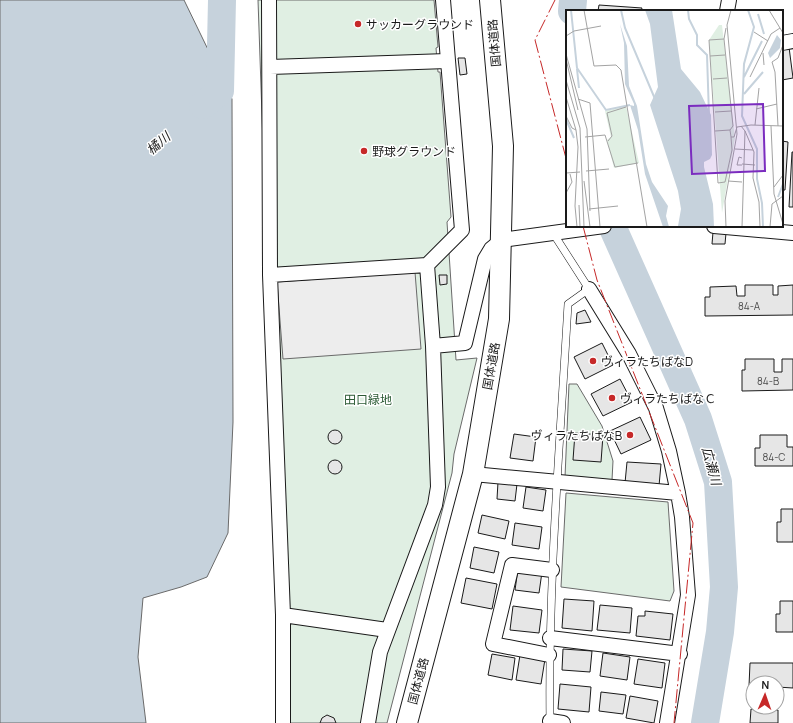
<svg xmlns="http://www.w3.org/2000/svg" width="793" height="723" font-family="Manrope,'Noto Sans JP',sans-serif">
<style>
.green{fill:#e0efe3;stroke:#6a6a6a}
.parking{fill:#ededed;stroke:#6a6a6a}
.water{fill:#c6d2dc;stroke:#6a6a6a}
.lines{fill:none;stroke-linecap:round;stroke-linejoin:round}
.river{stroke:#c6d2dc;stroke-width:28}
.building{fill:#e6e6e6;stroke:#1a1a1a}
.lane-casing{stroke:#1a1a1a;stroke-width:8}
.street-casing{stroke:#1a1a1a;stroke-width:16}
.secondary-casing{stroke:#1a1a1a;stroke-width:22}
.lane{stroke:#fff;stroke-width:7}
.street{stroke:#fff;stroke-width:14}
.secondary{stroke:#fff;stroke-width:20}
.power{stroke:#c62828;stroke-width:1;stroke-dasharray:14 3 2 3;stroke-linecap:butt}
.poi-dot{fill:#c62828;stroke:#fff;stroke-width:1.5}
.labels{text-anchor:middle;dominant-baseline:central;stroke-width:3;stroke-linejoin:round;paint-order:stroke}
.number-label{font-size:10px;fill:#4d4d4d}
.poi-label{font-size:12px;fill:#1a1a1a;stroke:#fff;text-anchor:start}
.street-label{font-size:12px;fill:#1a1a1a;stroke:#fff}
.park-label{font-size:12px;fill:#2b5a34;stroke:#fff}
.water-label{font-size:13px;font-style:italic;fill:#1a1a1a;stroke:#fff}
.inset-river{fill:none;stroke:#c6d2dc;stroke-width:2}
.inset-road{fill:none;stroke:#a3a3a3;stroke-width:1}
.view{fill:#7b2cbf;fill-opacity:0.15;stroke:#7b2cbf;stroke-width:2}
.inset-edge{fill:none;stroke:#1a1a1a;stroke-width:2}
</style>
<rect width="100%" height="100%" fill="#fff"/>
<!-- green -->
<path class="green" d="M258,0h176l4,47 -2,1 2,24h2l11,145 -4,5 9,138 21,-2 -23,96 -2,19 -65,250h-104z
M569,384h8l25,42 11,35 -1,19 -47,-3z
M566,493l102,9 6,89 -4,10 -109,-14z"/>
<!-- parking -->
<path class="parking" d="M415,272l6,77 -138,10 -6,-77z"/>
<!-- water -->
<path class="water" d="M0,0h184l48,99 1,323 -5,111 -21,44 -26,10 -38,11 -5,59 8,66h-146z"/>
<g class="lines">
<!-- river -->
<path class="river" d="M572,11l1,-11
M203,105l17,-14 2,-91
M612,226l86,193 20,63 6,105 -4,45 -15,91"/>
</g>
<!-- building -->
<path class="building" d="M599,5l43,3 -1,3h-43z
M789,47l4,31 -11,2v-32z
M458,58h7l2,16 -7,1z
M782,141l6,1 -3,48h-3z
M792,152h1v55h-4z
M713,232l13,1 -1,11h-13z
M439,275h8v9l-7,1z
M745,285h28v10h5v-9l15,-1v30l-88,1v-19h5v-10l26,-1 1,10h8z
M585,310l6,12 -15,2 1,-11z
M602,343l11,22 -28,14 -11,-22z
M745,359h29v13h8v-13h11v31l-51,1v-21h3z
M620,379l12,23 -29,14 -12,-22z
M640,417l11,23 -30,14 -11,-23z
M328 437a7 7 0 1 1 14 0a7 7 0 1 1-14 0Z
M575,433l28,2 -2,27 -28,-2z
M514,434l22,3 -3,24 -23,-3z
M760,435h27v12h6v19h-38v-18h5z
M328 467a7 7 0 1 1 14 0a7 7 0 1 1-14 0Z
M627,462l34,2 -2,22 -34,-3z
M498,482l19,2 -2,17 -18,-2z
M526,487l20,3 -3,21 -20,-3z
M781,509h12v33h-16v-20h4z
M482,515l27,6 -4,18 -27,-6z
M515,523l27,4 -3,22 -27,-4z
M474,547l25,5 -5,21 -24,-5z
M518,569l24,3 -3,21 -24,-3z
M466,578l31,6 -5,25 -31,-6z
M564,599l30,2 -2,30 -30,-3z
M780,601h13v31h-17v-18h4z
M600,605l32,3 -2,25 -33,-3z
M513,606l29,4 -3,23 -29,-3z
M645,611l28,3 -3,26 -34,-4 2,-20h7z
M563,649l29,2 -2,21 -28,-2z
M603,653l27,4 -3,23 -27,-4z
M492,654l23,4 -3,22 -24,-5z
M520,655l25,4 -4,25 -25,-4z
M638,659l27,4 -3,25 -28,-4z
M750,663h43v25l-16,-1v-4h-24v3h-4z
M560,684l31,3 -2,25 -31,-3z
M601,692l25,3 -3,19 -24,-3z
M630,696l28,5 -4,22 -28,-5z
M751,709l27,1v13h-28z
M327,715l7,3 2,5h-16l2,-5z"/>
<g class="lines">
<defs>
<path id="lane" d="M550,723c-2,-140 10,-280 18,-419l21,-15 -36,-56"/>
<path id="street" d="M269,0l1,275 13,340v108
M443,0l19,230 -35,35 6,81 32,-3 20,-84 6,-10 11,-9 102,-14
M727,11l2,-11
M782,43l11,-2
M270,67l177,-6
M714,226l79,7
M270,275l157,-10
M589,289l40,65 27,54 13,43 9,42 4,24 6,78 -21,128
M473,474l205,19
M283,615l104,15
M550,638l130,16
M549,655l-56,-11 19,-79 40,5
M550,721l13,2
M368,723l12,-71 55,-147 3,-18 -5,-141"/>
<path id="secondary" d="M407,723l66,-249 26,-155 4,-173 -13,-146"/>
</defs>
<!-- lane casing -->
<use href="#lane" class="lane-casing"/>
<!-- street casing -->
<use href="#street" class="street-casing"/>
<!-- secondary casing -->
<use href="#secondary" class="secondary-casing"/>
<!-- lane -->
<use href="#lane" class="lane"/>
<!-- street -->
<use href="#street" class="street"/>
<!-- secondary -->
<use href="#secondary" class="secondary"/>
<!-- power -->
<path class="power" d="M555,0l-20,40 32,122
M583,226l14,54 96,243 -19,200"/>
</g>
<!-- markers -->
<g class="poi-dot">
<circle cx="358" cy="24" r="4"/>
<circle cx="364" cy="151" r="4"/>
<circle cx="593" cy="361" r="4"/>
<circle cx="612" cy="398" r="4"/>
<circle cx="630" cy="435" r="4"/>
</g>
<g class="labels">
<!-- number labels -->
<g class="number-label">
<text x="749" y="306">84-A</text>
<text x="768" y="381">84-B</text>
<text x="774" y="457">84-C</text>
</g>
<!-- poi labels -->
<g class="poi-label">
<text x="366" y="24">サッカーグラウンド</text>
<text x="372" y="151">野球グラウンド</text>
<text x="601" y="361">ヴィラたちばなD</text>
<text x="620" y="398">ヴィラたちばなＣ</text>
<text x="622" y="435" text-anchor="end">ヴィラたちばなB</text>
</g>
<!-- street labels -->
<g class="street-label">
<text transform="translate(494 43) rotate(-95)">国体道路</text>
<text transform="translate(491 366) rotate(-80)">国体道路</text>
<text transform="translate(418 681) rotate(-75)">国体道路</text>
</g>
<!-- park labels -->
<g class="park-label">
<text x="368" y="399">田口緑地</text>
</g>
<!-- water labels -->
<g class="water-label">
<text transform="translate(158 143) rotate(-40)">橘川</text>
<text transform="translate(712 466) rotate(75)">広瀬川</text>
</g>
</g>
<!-- overview -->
<g transform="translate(566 10)">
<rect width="217" height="217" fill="#fff"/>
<path d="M153,15h3l13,113 -13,75 -13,-173zM60,96l13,57 -25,5 -7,-28 4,-3 -6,-26z" fill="#e0efe3"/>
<path d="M79,0h27l9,59 19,23 11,23 1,40 -2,4 -6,3v5l9,37 1,23 -36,-1 3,-17 -3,-18 -28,-86 8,-18 -8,-63zM54,14l7,22 2,40 8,20 9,58 6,18 16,24 -2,10 3,11h-6l-18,-53 -7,-44 -8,-25 4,1v-2l-9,-20 -1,-41zM211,25l4,5 -1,8 -10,10 -2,-5z" fill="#c6d2dc"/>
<path class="inset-river" d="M5,0l6,58 29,42 24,-5M55,0l4,18 30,71M122,0l1,9 8,16v10l10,10 2,60M182,0l6,17 -10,37 -2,52 15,33v30l5,24 1,24M192,4l6,20M11,59l2,19M178,67l18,-36M178,84l19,-22M0,109l8,19M212,187l5,-13"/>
<path class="inset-road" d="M18,0l10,56 22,-1 5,5 26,157M203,0l14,23M160,18l-2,11 9,87 -3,4 1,7h3l3,-10 14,-2 32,1M188,22l14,9M0,26l8,-5 27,-5M158,29l-15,1 9,143 7,-1 7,-32 -1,-13M197,43l1,12M0,44l21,75 3,82M144,46l15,-1M0,49l12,51M184,67l21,-43 9,-6M147,69l14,-1M0,70l14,48 4,99M0,87l10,33 2,17 -3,59 2,21M12,89l12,4 10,124M190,99l21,-5M149,102l16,-1M0,106l6,12 4,2M189,115l4,-37M175,116l4,5 -3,96M205,116l3,68 9,30M212,116l-3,-54 -3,-10 6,-4 5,-13M149,121l15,-1M179,121l9,21 -1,26 6,24 1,25M19,127l20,-2 10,32 23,-4M42,131l4,-5 -5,-23 19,-6M169,139l18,1M176,148l-3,-1 -2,8h5M176,154l13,1M20,161l23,-2M0,163l14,-1M18,171l6,46M162,171l14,1M208,177l9,-12M0,183l6,-11 -2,-8M13,195l1,22M23,199l29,-3M160,217l-1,-26 12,-67 -10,-109 4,-15M204,217l2,-23 11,-8"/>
<path class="view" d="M197,94l2,67 -73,3 -3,-68z"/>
<rect width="217" height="217" class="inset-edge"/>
</g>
<!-- north arrow -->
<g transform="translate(765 695) rotate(2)"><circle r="19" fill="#ffffff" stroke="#a3a3a3"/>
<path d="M0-3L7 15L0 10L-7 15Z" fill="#c62828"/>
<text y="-6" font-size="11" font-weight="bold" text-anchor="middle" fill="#1a1a1a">N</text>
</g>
</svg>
